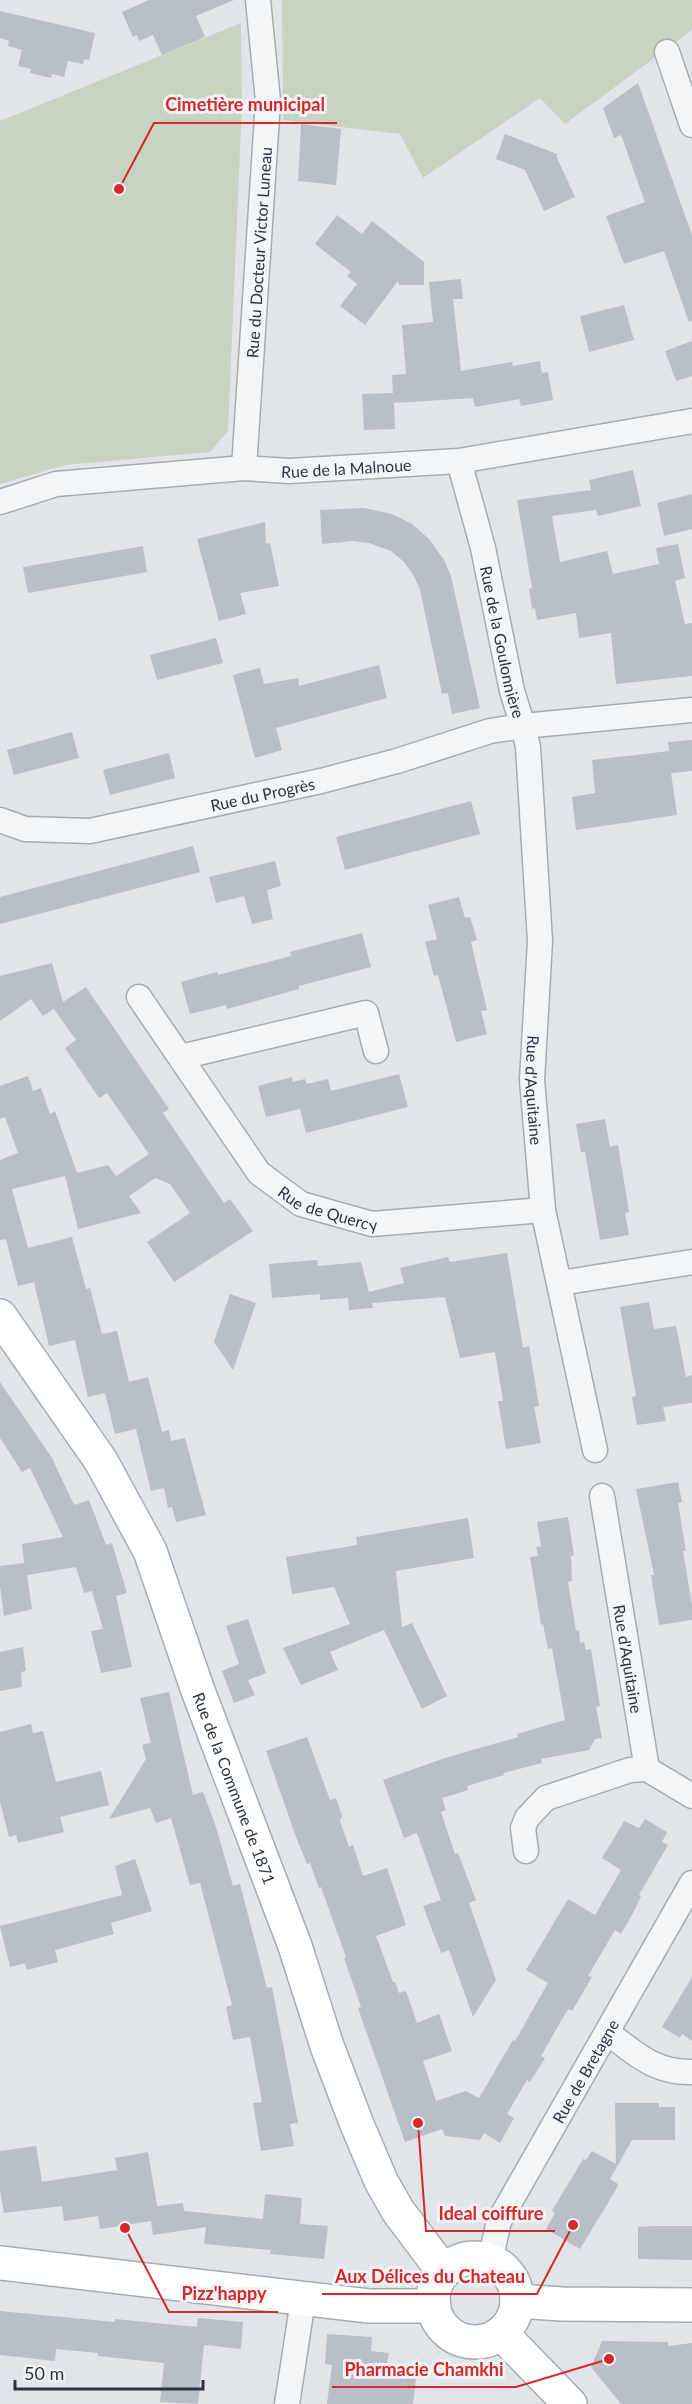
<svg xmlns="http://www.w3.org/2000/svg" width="692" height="2404" font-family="Lato,sans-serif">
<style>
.green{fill:#c8d3c2}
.building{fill:#b8bfc6}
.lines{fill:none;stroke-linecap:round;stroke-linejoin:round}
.street-casing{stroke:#a6acb3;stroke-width:27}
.secondary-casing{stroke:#a6acb3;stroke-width:36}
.street{stroke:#f3f5f7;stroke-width:24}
.secondary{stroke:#fff;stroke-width:33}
.labels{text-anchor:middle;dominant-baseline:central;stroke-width:6;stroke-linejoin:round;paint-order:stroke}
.street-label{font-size:16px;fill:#2a3440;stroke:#f0f4f6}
.leader{fill:none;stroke:#d62828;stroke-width:2}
.callout-dot{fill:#d62828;stroke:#f0f4f6;stroke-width:2}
.callout-label{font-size:18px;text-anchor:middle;font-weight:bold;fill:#d62828;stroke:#f0f4f6;stroke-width:6;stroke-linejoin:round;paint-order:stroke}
</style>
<rect width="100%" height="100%" fill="#e1e5e9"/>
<!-- green -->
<path class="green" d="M282,0h410v30l-127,94 -25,-26 -117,80 -23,-44 -117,-14z
M241,23l1,81 -14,327 -18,21 -145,13 -65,19v-363z"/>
<!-- building -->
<path class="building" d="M149,0h85l-38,16 9,21 -43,18 -9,-20 -14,6 -2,-6 -4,2 -11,-25z
M0,11l95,22 -6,27 -5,-1 -1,5 -15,-3 -4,16 -12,-3 -1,4 -21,-5 1,-4 -13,-3 4,-16 -14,-4 1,-5 -9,-3z
M638,83l54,152v86l-3,1 -25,-71 -40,13 -18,-48 39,-14 -24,-67 -7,3 -11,-30z
M301,124l40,5 -5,56 -38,-4z
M505,134l52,20v4l18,39 -31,14 -19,-41 -29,-11z
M337,215l25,19 10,-13 52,41v23h-25l-1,-4 -33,44 -25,-19 17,-22 -10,-8 4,-4 -36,-28z
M461,279l2,20h-10l8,72 51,-9 1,4 27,-5 2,12 6,-1 5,28 -32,6 -2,-7 -44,8 -2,-9 -79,5 1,26 -31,1 -2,-36 31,-1 -1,-18 14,-1 -4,-49 31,-3 -4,-40z
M624,305l10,35 -45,12 -9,-36z
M692,341v35l-16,5 -11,-30z
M633,470l8,36 -43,10 -2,-6 -44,6 8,46 47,-11 6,23 46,-10 -3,-16 22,-4 7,34 -10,3 10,43 7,-1v53l-76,8 -5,-51 -32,5 -3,-25 -39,7 -2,-12 -3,1 -3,-20 3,-1 -15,-88 74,-10 -2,-10z
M692,494v35l-28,7 -7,-33z
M364,508l28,6 20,10 17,15 15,21 7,16 29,132 -28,6 -4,-21 -6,1 -22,-104 -6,-14 -10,-14 -13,-11 -22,-8 -16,-2 -31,3 -2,-34z
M265,522l1,22 4,-1 9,43 -39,7 6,21 -27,7 -22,-82z
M143,546l4,26 -119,21 -5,-26z
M216,638l7,25 -66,17 -7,-25z
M379,665l8,33 -111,30 6,22 -27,8 -22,-83 27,-7 4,16 34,-6 1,8z
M72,732l7,26 -65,17 -7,-25z
M692,740v31l-21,2 6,42 -101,15 -4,-33 23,-4 -3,-33 77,-9 -1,-9z
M169,753l6,25 -65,17 -7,-25z
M471,801l9,33 -135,36 -9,-33z
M193,846l7,26 -200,52v-27z
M275,861l6,25 -14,4 6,29 -21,5 -8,-28 -28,7 -7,-26z
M459,897l6,21 5,-1 7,23 -6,2 16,68 -6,1 6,23 -31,8 -18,-67 -4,1 -9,-34 12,-3 -9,-34z
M362,933l9,34 -72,19v3l-72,20 -1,-4 -36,9 -9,-32 36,-10 1,3 73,-19 -1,-4z
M52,963l11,39 23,-15 83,122 -6,4 61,90 6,-4 23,32 -79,51 -27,-40 43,-29 -20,-29 -15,-6 -26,18 12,17 -63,16 -13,-53 -53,13 16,59 44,-11 14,52 4,-1 12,46 15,-3 12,51 19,-5 14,55 7,-2 2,11 14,-3 21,77 -30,7 -4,-15 -4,1 -4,-20 -13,3 -15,-62 -21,5 -10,-41 -17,4 -13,-57 -26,6 -15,-64 -16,4 -12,-47 -6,1v-80l18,-7 -13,-36 -5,2v-33l28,-10 5,15 8,-3 9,26 5,-3 22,62 31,-8 8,11 33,-22 -42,-61 -8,5 -34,-50 11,-8 -22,-31 -11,7 -12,-17 -31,22v-45z
M399,1074l9,33 -102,26 -6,-24 -34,8 -8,-31 34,-9 1,5 12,-3 2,5 21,-5 3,12z
M605,1119l5,28 8,-2 11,67 -4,1 4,22 -29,5 -15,-88h-4l-5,-28z
M507,1253l16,95 6,-2 10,60 -5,1 7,36 -35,6 -8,-48h5l-8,-49 -35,6 -15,-61 -73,6 1,5 -24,2 -1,-12 -28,2v-6l-48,4 -3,-34 48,-4 1,6 43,-4 8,30 35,-9 -4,-15 48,-11 2,5z
M230,1294l26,9 -23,67 -19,-28z
M649,1302l5,27 22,-3 10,51 6,-2v28l-29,4 3,14 -29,4 -5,-28 4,-1 -16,-89z
M0,1382l52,76 22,47 15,-5 17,45 6,-2 15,50 -11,3 16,71 -31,6 -10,-42 12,-2 -11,-38 -8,2 -8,-26 -49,8 5,34 -28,7 -4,-30v-20l24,-3 -2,-19 41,-7 -33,-69 -8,4 -22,-34z
M678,1482l4,20 -4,1 8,48h-3l9,54v15l-33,5 -8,-50h3l-18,-86z
M568,1517l6,38 -3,1 1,25 -4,1 8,49 3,-1 1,13 4,-1 2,8 5,-1 9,57 -4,1 6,31 -7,1 -6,11 -48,9 1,4 -39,10 1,2 -37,11 1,4 -26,8 4,12 -5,2 14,42 3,-1 18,47 -7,3 27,77 -23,37 -24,-67 -8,3 -18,-47 18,-6 -24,-67 -13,5 -21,-58 62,-22 73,-21 -1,-3 48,-14 -13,-72 -4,1 -5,-25 -2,1 -11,-68 8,-1 -2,-9 5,-1 -4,-24z
M468,1518l6,40 -78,13 6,56 10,-4 35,73 -25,13 -38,-79 -54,22 8,18 -37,15 -18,-37 67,-24 -16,-37 -42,7 -6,-37 71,-12 -1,-8z
M248,1619l18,54 -18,7 7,15 -21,8 -12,-32 17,-7 -13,-38z
M23,1647l3,24 -5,1 1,15 -22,4v-39z
M169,1692l24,103 10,-3 12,32 18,62 7,-2 27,104 5,-1 26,136 -8,1 4,22 -33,5 -8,-48 9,-1 -12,-65 -17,3 -7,-33 6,-2 -32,-122 -10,2 -19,-67 -15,5 -6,-15 -41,11 37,-60 -4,-14 9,-2 -11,-45z
M31,1724l2,9 10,-2 13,51 45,-11 8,34 -49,12 4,15 -46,11 -2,-8 -7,2 -9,-35v-70z
M307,1737l23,63 6,-2 6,18 -2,5 9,26 4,-2 10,31 24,-8 19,57 -30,11 17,46h2l4,11 7,-2 11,32 22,-9 13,37 -29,10 13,40 30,-10 13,7 34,-58 2,1 33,-58 -22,-13 42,-71 27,16 26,-45 -19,-12 22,-37 15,7 6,-9 22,13 -5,10 6,3 -29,50 2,1 -7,15 -13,23 -6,-4 -27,46 4,1 -20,34 -4,-2 -27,47 4,2 -15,24 -3,-2 -20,34 7,4 -14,25 -16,-10 -4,7 -35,-4 -3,-7 -37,13 -47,-134 3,-1 -17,-49 2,-1 -25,-70 -2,1 -9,-25 -3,1 -11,-27 -30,-86z
M135,1859l17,52 -41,12 3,11 -59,16 3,12 -31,8 -2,-7 -15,4 -10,-41 122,-31 -7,-29z
M692,1977v64l-10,-7 -2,4 -18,-11z
M615,2103h44v4h16v33h-43l-22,39 8,5 -1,4 -37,61 -34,-20 9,-16 -3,-2 31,-52 3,1 6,-9 24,13z
M36,2146l6,36 75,-12 -2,-12 33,-6 9,54 26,-3 1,8 79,8 2,-25 37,4 -2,26 28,2 -4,33 -54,-5 1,-4 -67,-6 2,-17 -53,8 -2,-14 -51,8 -2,-13 -34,5 -2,-15 -58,7 -4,-22v-40z
M653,2226h39v34l-54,-1v-32z
M0,2311l115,11v-3l82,8 1,-9 45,4 -2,27 -37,-4 -6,59 -38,-2 4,-39 -66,-7v-3l-42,-4 -1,12 -55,-6z
M327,2334l45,3 -1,14 18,2 -2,11 27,3v4h3l-4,33h-86l5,-39 -7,-1z
M602,2341l66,1v4l24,-3v61h-71l-30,-37z"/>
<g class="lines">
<defs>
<g id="street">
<path d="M667,52l25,73"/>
<path id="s1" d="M459,461l24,87 29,143 11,35 169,-16"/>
<path id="s2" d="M244,468l24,-367 -10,-101"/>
<path id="s3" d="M0,502l56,-18 188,-16 45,3 170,-10 233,-40"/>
<path id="s4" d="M0,820l25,9 65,2 231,-50 76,-20 93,-30 33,-5 5,21 12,194 -8,139 11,130 52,240"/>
<path id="s5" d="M139,997l120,176 42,31 71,20 171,-14"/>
<path d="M181,1057l185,-44 10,38"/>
<path d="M560,1283l132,-21"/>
<path id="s6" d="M602,1496l45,273 45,27"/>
<path d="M526,1851l-3,-23 4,-10 19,-20 84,-28 17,-1"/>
<path d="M608,2033c28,21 47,40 84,39"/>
<path id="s7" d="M490,2261l9,-40 193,-338"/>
<path d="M287,2404l16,-104"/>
</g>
<g id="secondary">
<path id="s8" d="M0,1316l101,145 49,90 47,137 98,258 32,100 29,76 25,59 17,30 46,61"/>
<circle cx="475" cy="2300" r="42"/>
<path d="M0,2263l369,43h65"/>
<path d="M517,2301l45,3 130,1"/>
<path d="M501,2333l69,71"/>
</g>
</defs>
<!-- street casing -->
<use href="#street" class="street-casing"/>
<!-- secondary casing -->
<use href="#secondary" class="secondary-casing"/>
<!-- street -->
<use href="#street" class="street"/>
<!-- secondary -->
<use href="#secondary" class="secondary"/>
</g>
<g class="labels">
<!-- street labels -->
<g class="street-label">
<text stroke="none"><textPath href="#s2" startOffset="216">Rue du Docteur Victor Luneau</textPath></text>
<text stroke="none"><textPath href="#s3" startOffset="350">Rue de la Malnoue</textPath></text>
<text stroke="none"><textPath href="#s1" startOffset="186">Rue de la Goulonnière</textPath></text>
<text stroke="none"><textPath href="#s4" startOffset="268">Rue du Progrès</textPath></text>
<text stroke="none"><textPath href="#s4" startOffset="903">Rue d'Aquitaine</textPath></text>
<text stroke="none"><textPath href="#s5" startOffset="292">Rue de Quercy</textPath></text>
<text stroke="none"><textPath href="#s6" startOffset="165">Rue d'Aquitaine</textPath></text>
<text stroke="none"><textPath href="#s8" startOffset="531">Rue de la Commune de 1871</textPath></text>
<text stroke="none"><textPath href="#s7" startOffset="214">Rue de Bretagne</textPath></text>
</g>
</g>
<!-- callouts -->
<path class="leader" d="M119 189L154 123H337M418 2123L426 2231H555M573 2225L537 2294H322M125 2228L169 2312H278M609 2359L516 2387H332"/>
<g class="callout-dot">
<circle cx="119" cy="189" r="6"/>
<circle cx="418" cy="2123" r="6"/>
<circle cx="573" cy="2225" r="6"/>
<circle cx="125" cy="2228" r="6"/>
<circle cx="609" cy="2359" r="6"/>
</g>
<g class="callout-label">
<text x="245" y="111">Cimetière municipal</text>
<text x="491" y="2220">Ideal coiffure</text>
<text x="430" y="2283">Aux Délices du Chateau</text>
<text x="224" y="2300">Pizz'happy</text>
<text x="424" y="2376">Pharmacie Chamkhi</text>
</g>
<!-- scale -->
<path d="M15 2380v9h188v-9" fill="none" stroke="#2a3440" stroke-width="3"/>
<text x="24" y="2380" font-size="18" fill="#2a3440" stroke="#f0f4f6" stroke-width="4.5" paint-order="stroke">50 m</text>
</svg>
